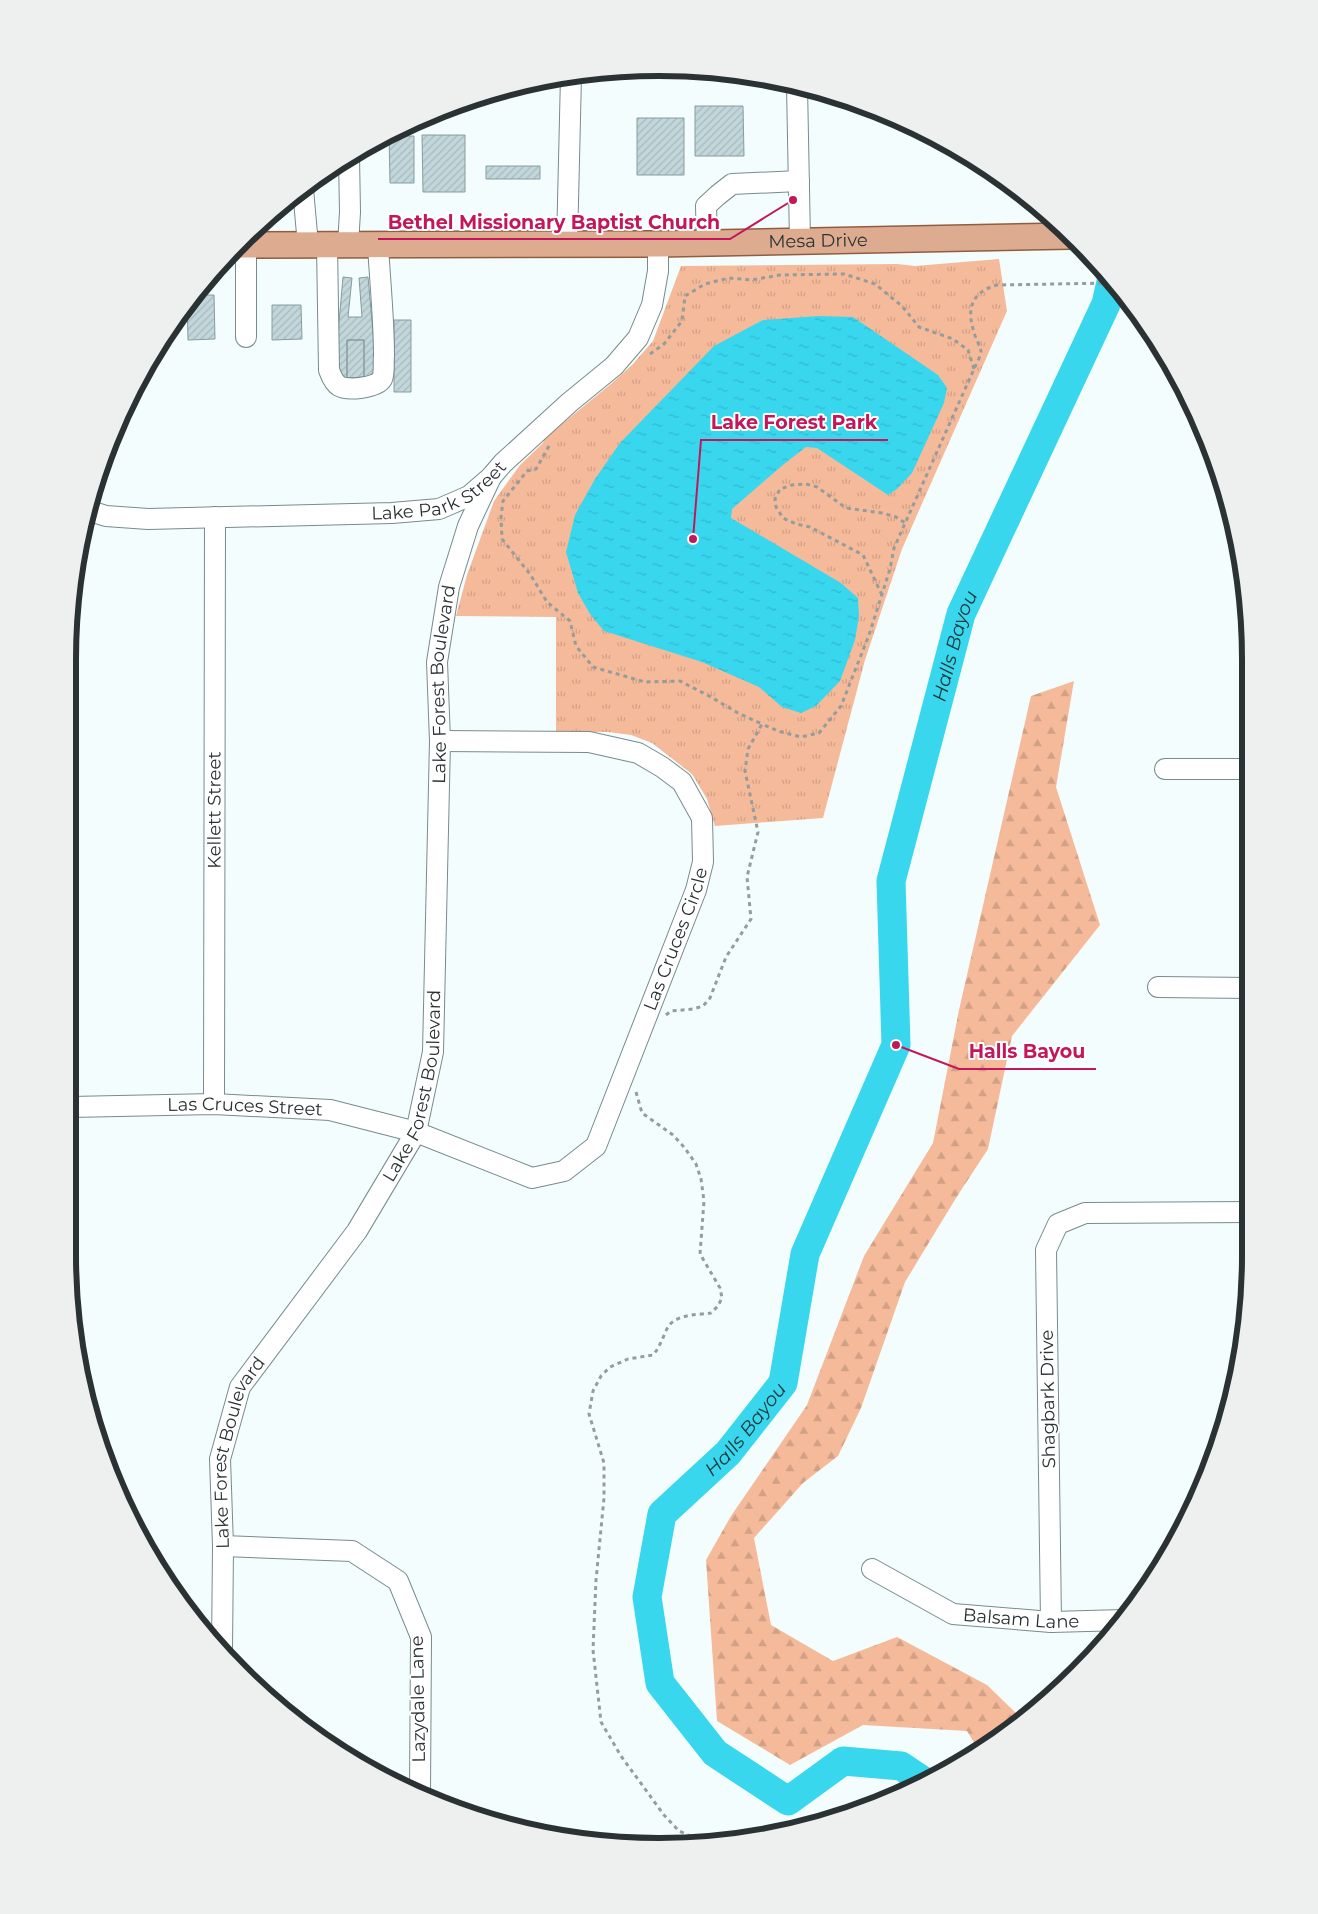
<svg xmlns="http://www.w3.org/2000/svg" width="1318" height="1914" font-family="Montserrat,sans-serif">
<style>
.grass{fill:url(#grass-tufts)}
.forest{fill:url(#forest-firs)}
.water{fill:url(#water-ripples)}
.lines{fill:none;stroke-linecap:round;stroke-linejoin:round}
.river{stroke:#38d7ee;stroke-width:29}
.building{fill:url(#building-hatch);stroke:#889c9f}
.minor-casing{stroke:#778b8e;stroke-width:22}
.major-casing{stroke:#905d40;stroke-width:28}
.path{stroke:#949c9e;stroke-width:3;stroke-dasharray:4 4;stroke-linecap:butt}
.minor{stroke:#fff;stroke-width:20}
.major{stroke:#ddac90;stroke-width:25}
.labels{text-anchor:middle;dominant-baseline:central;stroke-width:4;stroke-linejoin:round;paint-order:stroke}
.street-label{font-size:18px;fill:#2a3234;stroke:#fff}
.water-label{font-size:19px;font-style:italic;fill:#1c3539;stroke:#fff}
.rim{fill:none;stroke:#2a3234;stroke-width:6}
.leader{fill:none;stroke:#c2185b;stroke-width:2}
.callout-dot{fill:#c2185b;stroke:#fff;stroke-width:2}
.callout-label{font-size:19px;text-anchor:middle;font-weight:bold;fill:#c2185b;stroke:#fff;stroke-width:4;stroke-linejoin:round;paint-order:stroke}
</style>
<defs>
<pattern id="grass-tufts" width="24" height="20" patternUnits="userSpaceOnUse" patternTransform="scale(1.25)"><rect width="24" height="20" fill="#f5ba9a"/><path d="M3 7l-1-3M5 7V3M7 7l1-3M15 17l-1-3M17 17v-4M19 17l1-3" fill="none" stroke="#d2a085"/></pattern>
<pattern id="forest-firs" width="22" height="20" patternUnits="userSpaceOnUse" patternTransform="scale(1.25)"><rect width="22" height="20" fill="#f5ba9a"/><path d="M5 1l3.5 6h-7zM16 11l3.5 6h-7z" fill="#d2a085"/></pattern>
<pattern id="water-ripples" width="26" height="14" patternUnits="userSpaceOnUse" patternTransform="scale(1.25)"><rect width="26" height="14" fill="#38d7ee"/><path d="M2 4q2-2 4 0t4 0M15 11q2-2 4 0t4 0" fill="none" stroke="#32b9cd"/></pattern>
<pattern id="building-hatch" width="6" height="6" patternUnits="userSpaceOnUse" patternTransform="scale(1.25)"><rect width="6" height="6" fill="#c2d7db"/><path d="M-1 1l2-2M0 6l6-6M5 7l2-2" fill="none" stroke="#a7b9bd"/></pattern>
</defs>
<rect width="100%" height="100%" fill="#f4fdfe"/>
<!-- grass -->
<path class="grass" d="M999,259l8,52 -105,238 -37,111 -42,158 -108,8 -8,-27 -15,-25 -40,-31 -21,-8 -23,-3h-52v-115l-100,-1 11,-41 27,-74 26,-36 23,-22 2,-5 67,-55 20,-18 21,-24 28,-75 216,-2 18,2z"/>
<!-- forest -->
<path class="forest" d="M1074,681l-18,106 44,138 -88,111 -24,113 -32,49 -51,84 -44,126 -23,48 -35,27 -49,55 17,87 62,36 64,-24 90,48 33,32 -42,32 -11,-18 -104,-6 -73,40 -73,-44 -11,-161 25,-44 76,-111 57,-149 69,-113 26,-133 72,-314z"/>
<!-- water -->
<path class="water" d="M819,316l34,1 85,58 9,13 -3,15 -32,70 -15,16 -9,6 -71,-47 -11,-1 -22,17 -52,45 -1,9 110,65 17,15 1,18 -4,24 -15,41 -24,25 -15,7 -19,-6 -23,-20 -57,-25 -98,-31 -14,-17 -12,-21 -12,-41 9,-37 20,-36 25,-36 94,-97 49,-26z"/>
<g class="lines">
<!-- river -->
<path class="river" id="s1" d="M925,1782l-24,-16 -58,-5 -55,40 -73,-48 -55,-70 -13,-86 15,-83 66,-61 55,-70 22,-129 91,-209 -5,-164 70,-267 145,-310 5,-22"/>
</g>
<!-- building -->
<path class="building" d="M695,106h48l1,50h-49z
M637,118h47v57h-47z
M422,135h43v57h-42z
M389,136h25v47h-24z
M486,166h54v13h-54z
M343,277l9,1 -4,39h14l-3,-39 9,-1 6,67v30l-5,3h-5v-37h-17v38h-6l-4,-3v-30z
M193,295h21l1,44 -27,1 -1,-37z
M272,305h29l1,34 -30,1z
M394,320h17v72h-17z
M347,340h17v37l-17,1z"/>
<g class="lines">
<defs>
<g id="minor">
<path d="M797,86l3,155"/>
<path d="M303,189l5,56"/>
<path d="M246,237v100"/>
<path d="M707,243l-1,-37 12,-11 14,-11 67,-3"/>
<path d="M567,244l4,-168"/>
<path d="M327,245l2,125c2,5 4,12 10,16 8,5 38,2 43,-7 3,-7 1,-16 2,-23 0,-37 -4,-74 -6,-111"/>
<path d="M348,245l2,-33 -1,-55"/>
<path id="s2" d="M90,511l16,5 42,3 244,-6 47,-4 30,-13 22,-19 12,-14 67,-61 44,-36 24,-28 14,-33 6,-34v-27"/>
<path d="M1165,769h85"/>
<path d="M1158,987l92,1"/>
<path id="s3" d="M214,1104l1,-587"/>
<path id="s4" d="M71,1107l143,-3 116,6 86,22 116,46 32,-7 32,-25 100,-256 7,-28 -1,-44 -20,-36 -20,-15 -24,-14 -49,-11 -149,-1"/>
<path d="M223,1546l129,5 46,30 23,56 -1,157"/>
<path id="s5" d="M872,1569l81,45 98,8 73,-2"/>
<path d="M1051,1622l-5,-372 12,-26 27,-11 165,-1"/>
<path id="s6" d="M222,1650l1,-104 -3,-87 20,-72 117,-156 59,-99 17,-80 7,-311 -3,-79 12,-75 19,-61 23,-49"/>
</g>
<g id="major">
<path id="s7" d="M237,245l421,-1 413,-8"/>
</g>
</defs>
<!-- minor casing -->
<use href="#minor" class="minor-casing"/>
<!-- major casing -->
<use href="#major" class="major-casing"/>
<!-- path -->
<path class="path" d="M650,354l14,-10 18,-23 3,-25 20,-12 24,-6 22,2 29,-5 64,-1 31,10 27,22 17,21 34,12 15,11 6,19
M549,446l-13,23 -9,2 -24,30 -2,16 1,22 28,35 17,28 23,19 6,25 17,21 52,15 35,-1 31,16 27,16 24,11
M882,595l-19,-40 -53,-28 -14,-3 -13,-6 -7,-11 -1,-8 5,-10 12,-4 14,-1 11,3 29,21 36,5 14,4 9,6
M666,1015l5,-4 22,-2 10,-3 7,-8 16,-41 25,-38 -4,-42 11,-45 -13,-61 3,-22 14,-25 16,7 23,6 18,-4 22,-27 28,-71 21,-66 4,-21 80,-179c2,-5 7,-13 7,-18 -1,-6 -6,-13 -7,-19 -8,-24 -2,-40 23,-47l115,-2
M636,1092l6,21 31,22 11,12 12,17 5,15 3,22 -4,53 20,34 2,10 -4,8 -7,7c-15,2 -39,1 -45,18 -4,9 -7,17 -13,24l-25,4 -18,8 -9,9 -8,15 -4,23 15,49v35l-8,82 -3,70 8,72 20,34 43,59 15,16 20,9"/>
<!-- minor -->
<use href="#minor" class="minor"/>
<!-- major -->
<use href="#major" class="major"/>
</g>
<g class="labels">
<!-- street labels -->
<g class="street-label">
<text stroke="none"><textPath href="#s7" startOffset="581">Mesa Drive</textPath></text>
<text stroke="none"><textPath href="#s2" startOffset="356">Lake Park Street</textPath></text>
<text stroke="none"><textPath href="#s6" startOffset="1026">Lake Forest Boulevard</textPath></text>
<text stroke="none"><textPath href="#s3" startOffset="294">Kellett Street</textPath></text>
<text stroke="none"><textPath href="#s4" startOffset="768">Las Cruces Circle</textPath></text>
<text stroke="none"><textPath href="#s6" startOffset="620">Lake Forest Boulevard</textPath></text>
<text stroke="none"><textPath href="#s4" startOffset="174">Las Cruces Street</textPath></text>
<text transform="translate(1048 1399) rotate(-91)">Shagbark Drive</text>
<text stroke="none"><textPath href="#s6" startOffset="201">Lake Forest Boulevard</textPath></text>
<text stroke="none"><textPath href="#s5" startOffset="161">Balsam Lane</textPath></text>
<text transform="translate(418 1699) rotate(-91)">Lazydale Lane</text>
</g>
<!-- water labels -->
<g class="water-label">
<text stroke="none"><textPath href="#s1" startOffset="1448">Halls Bayou</textPath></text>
<text stroke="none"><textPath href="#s1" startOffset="622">Halls Bayou</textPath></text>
</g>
</g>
<!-- crop -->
<path d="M0 0H1318V1914H0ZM659 76H659A583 583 0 0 1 1242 659V1255A583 583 0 0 1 659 1838H659A583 583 0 0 1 76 1255V659A583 583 0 0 1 659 76Z" fill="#eeefef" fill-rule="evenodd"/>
<path class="rim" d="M659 76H659A583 583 0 0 1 1242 659V1255A583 583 0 0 1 659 1838H659A583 583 0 0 1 76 1255V659A583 583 0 0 1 659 76Z"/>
<!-- callouts -->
<path class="leader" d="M793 200L730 239H378M693 539L701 440H888M896 1045L959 1069H1096"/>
<g class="callout-dot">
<circle cx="793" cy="200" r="5"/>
<circle cx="693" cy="539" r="5"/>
<circle cx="896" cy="1045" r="5"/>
</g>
<g class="callout-label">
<text x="554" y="229">Bethel Missionary Baptist Church</text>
<text x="794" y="429">Lake Forest Park</text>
<text x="1027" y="1058">Halls Bayou</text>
</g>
</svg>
